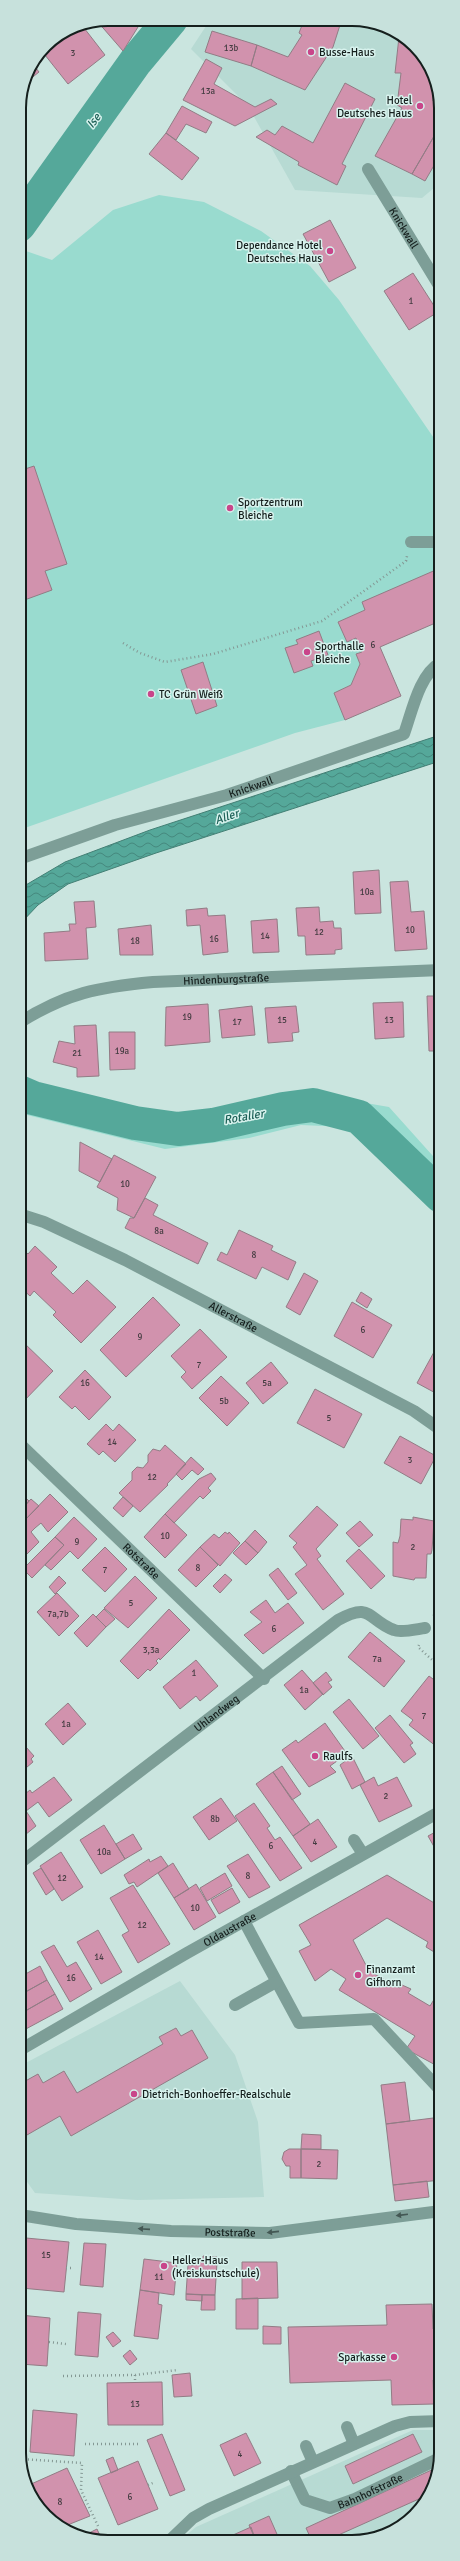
<svg xmlns="http://www.w3.org/2000/svg" width="460" height="2561" font-family="Signika,sans-serif">
<style>
.built{fill:#b7dad3}
.green{fill:#99dbcf}
.water{fill:url(#water-waves);stroke:#427f74}
.lines{fill:none;stroke-linecap:round;stroke-linejoin:round}
.river{stroke:#55a89a;stroke-width:34}
.building{fill:#d192ad;stroke:#927c85}
.path{stroke:#849894;stroke-width:2.5;stroke-dasharray:1 3;stroke-linecap:butt}
.minor{stroke:#7d9e97;stroke-width:12}
.rail{stroke:#4c5c58;stroke-width:3;stroke-dasharray:6 3;stroke-linecap:butt}
.oneway{fill:#445854}
.poi-dot{fill:#c9458a;stroke:#d7f2ed;stroke-width:1.5}
.labels{text-anchor:middle;dominant-baseline:central;stroke-width:3;stroke-linejoin:round;paint-order:stroke}
.number-label{font-size:9px;fill:#443c41}
.poi-label{font-size:11px;fill:#151f1d;stroke:#d7f2ed;text-anchor:start}
.street-label{font-size:11px;fill:#151f1d;stroke:#d7f2ed}
.water-label{font-size:12px;font-style:italic;fill:#1d6057;stroke:#d7f2ed}
.rim{fill:none;stroke:#151f1d;stroke-width:2}
</style>
<defs>
<pattern id="water-waves" width="16" height="10" patternUnits="userSpaceOnUse"><rect width="16" height="10" fill="#55a89a"/><path d="M0 5q4-4 8 0t8 0" fill="none" stroke="#45887d"/></pattern>
</defs>
<rect width="100%" height="100%" fill="#cae5df"/>
<!-- built -->
<path class="built" d="M210,20l160,1 49,28 21,47v87l-18,15 -127,-8 -47,-84 -57,-57z
M180,1981l55,74 23,67 6,75 -127,3 -102,-7 -15,-21v-106z
M413,2430h28v24l-7,33 -15,25 -27,21 -28,8h-185l17,-14z"/>
<!-- green -->
<path class="green" d="M159,195l45,7 57,29 49,35 29,34 101,147v128l-2,-6 -73,41 -27,12 9,19 9,-3 6,14 -6,2 4,10 -9,21 -17,8 11,27 -50,13 -276,97v-575l4,-5 29,10 61,-50z
M19,1078l106,30 52,10 122,-22 38,2 52,9 52,58v48l-64,-67 -31,-19 -45,-2 -52,13 -84,11 -146,-36z"/>
<!-- water -->
<path class="water" d="M440,735v26l-284,92 -88,31 -30,21 -19,20v-36l46,-27 85,-32z
M19,1081l39,10 -3,26 -36,-9z"/>
<g class="lines">
<!-- river -->
<path class="river" d="M19,225l117,-164 35,-42
M19,1092l14,6 102,25 43,6 35,-4 70,-16 30,-4 46,12 82,79"/>
</g>
<!-- building -->
<path class="building" d="M108,19h24l6,8 -15,24 -26,-30z
M304,20h22l14,5 -7,22 -28,43 -54,-24 6,-21 31,12 14,-22 -3,-2z
M81,24l24,31 -37,29 -27,-34 4,-5 29,-19z
M212,31l45,14 -6,21 -46,-14z
M399,37l20,12 15,34 -1,18 7,4v21l-28,48 -37,-18 27,-48 -5,-3 4,-32h-6z
M206,59l16,9 -8,16 41,23 16,-8 6,5 -42,22 -52,-26z
M32,63l7,9 -15,12 4,-15z
M345,83l30,16 -33,65 4,2 -9,19 -39,-20 1,-3 -43,-25 11,-7 8,5 7,-9 31,17z
M434,83l6,13v5h-7z
M182,106l30,16 -6,11 -20,-9 -10,16 -10,-7z
M440,126v29l-15,26 -13,-7z
M166,133l33,25 -17,22 -33,-26z
M19,152l6,8 -6,4z
M330,220l26,48 -27,14 -26,-48z
M413,273l25,39 -29,18 -25,-39z
M34,466l33,98 -22,7 7,19 -33,12v-131z
M438,569l2,6v46l-60,26 21,49 -56,24 -11,-27 17,-8 9,-21 -4,-10 6,-2 -6,-14 -9,4 -9,-20 27,-12 -3,-8z
M319,631l9,24 -17,6 2,5 -19,7 -9,-25 13,-4 -2,-4z
M203,662l14,44 -21,8 -15,-44z
M379,870l2,43 -26,1 -2,-42z
M408,881l3,31 13,-1 3,38 -32,2 -5,-69z
M94,901l2,26 -10,1 2,31 -43,2 -1,-28 26,-2 -1,-7h7l-2,-22z
M319,907l1,15 13,-1 1,7h7l1,21 -7,1v4l-29,1 -1,-19h-7l-2,-28z
M207,908l1,8 17,-1 3,37 -25,3 -3,-30 -13,1 -1,-16z
M277,919l2,33 -26,1 -2,-32z
M151,925l2,30h-33l-2,-26z
M427,996h14v55h-12z
M403,1002l1,35 -29,2 -2,-36z
M208,1004l2,38 -45,4 1,-39z
M252,1006l3,29 -33,3 -3,-28z
M296,1006l3,26 -7,1 1,8 -25,2 -3,-35z
M96,1025l3,51 -22,1v-9l-24,-6 6,-21 16,3 -1,-18z
M109,1032h26v37l-25,1z
M80,1142l32,17 -12,23 -21,-11z
M114,1155l42,22 -22,41 -17,-8 1,-12 -21,-11z
M145,1198l13,7 -5,10 55,28 -10,21 -73,-36 5,-10h4z
M239,1230l34,16 -2,4 25,12 -8,18 -26,-13 -6,12 -39,-19 4,-8 6,3z
M19,1246l9,8 7,-8 22,21 -6,6 22,21 14,-14 29,27 -35,36 -28,-28 3,-3 -22,-21 -4,5 -11,-10z
M304,1273l14,8 -18,34 -14,-8z
M361,1292l11,7 -5,9 -11,-7z
M153,1297l27,28 -54,52 -26,-27z
M352,1302l40,23 -19,33 -39,-22z
M200,1329l27,28 -35,32 -11,-12 5,-5 -15,-16z
M22,1341l31,30 -33,34 -1,-61z
M434,1352l7,3v41l-24,-13z
M271,1362l17,21 -25,21 -17,-21z
M85,1370l26,27 -22,23 -14,-14 -3,3 -13,-12z
M221,1376l28,27 -22,23 -28,-28z
M315,1389l47,25 -18,34 -47,-25z
M106,1424l7,7 6,-7 17,16 -21,22 -12,-11 -4,4 -12,-11z
M400,1436l36,20 -15,28 -37,-21z
M165,1445l21,19 -19,20 1,1 -28,27 -21,-19 13,-13v-8l5,-5 6,1 5,-6v-7l5,-6 7,2z
M191,1457l13,12 -6,6 -6,-5 -10,10 -6,-6z
M211,1473l5,6 -8,9 3,3 -8,8 -3,-3 -26,27 -9,-9 34,-35z
M20,1492l9,9 -9,11z
M50,1494l18,18 -20,20 -7,-9 -6,5 -4,4 8,10 -19,19v-36z
M123,1497l10,9 -10,11 -10,-9z
M31,1499l8,7 -12,12 -7,-7z
M317,1506l21,19 -22,24 5,7 -4,3 27,35 -21,16 -28,-36 12,-9 -14,-18 4,-4 -8,-7z
M165,1514l22,21 -22,23 -21,-21z
M74,1517l23,22 -19,20 -8,-8 -19,19 -6,-5 19,-20 -9,-8z
M413,1517l21,4 -2,29 -1,4h-4l-1,24h-11l-1,2 -21,-4v-34l5,1 2,-7 1,-17 12,1z
M360,1521l13,14 -14,12 -13,-14z
M255,1530l12,12 -9,11 -13,-12z
M225,1532l3,2 1,-2 11,11 -20,23 -20,-19 14,-13 5,4z
M55,1537l9,8 -32,33 -9,-9z
M245,1541l13,12 -12,12 -13,-12z
M105,1547l22,22 -22,23 -23,-22z
M200,1547l18,18 -22,22 -18,-17z
M359,1549l26,27 -14,13 -25,-28z
M278,1568l19,25 -9,7 -19,-25z
M225,1574l7,6 -12,13 -7,-7z
M59,1576l7,7 -11,11 -6,-7z
M135,1576l22,22 -29,30 -24,-20z
M57,1593l22,23 -20,20 -22,-24z
M266,1600l9,13 13,-10 16,20 -41,31 -19,-19 18,-13 -12,-10z
M104,1609l11,10 -9,8 -10,-10z
M169,1609l21,21 -30,30 -1,-2 -3,3 2,2 -8,8 -2,-2 -10,10 -18,-18z
M93,1614l13,13 -19,20 -13,-14z
M370,1632l35,29 -21,26 -36,-30z
M196,1660l22,26 -18,15 -4,-5 -16,13 -17,-22z
M302,1670l21,24 -18,16 -21,-25z
M326,1672l6,8 -4,2 4,5 -9,8 -10,-12z
M429,1676l12,9v65l-32,-25 4,-5 -12,-9z
M349,1699l30,37 -16,13 -30,-37z
M68,1703l18,21 -23,21 -18,-21z
M390,1715l23,28 -3,2 6,9 -12,9 -29,-35z
M325,1723l22,31 -17,12 6,6 -27,15 -27,-37 14,-10 2,3z
M20,1746l3,4 3,-3 8,9 -3,3 2,3 -13,11z
M352,1756l13,26 -13,7 -12,-24z
M282,1766l19,28 -9,6 -19,-28z
M273,1772l37,52 -17,12 -37,-52z
M54,1777l18,23 -23,17 -11,-15 -12,9 10,15 -16,13v-41l10,-8 2,3z
M374,1777l4,9 19,-9 15,29 -33,16 -19,-37z
M221,1798l16,23 -28,19 -16,-23z
M254,1803l16,23 -3,2 8,12 5,-3 22,31 -22,13 -45,-65z
M318,1819l19,28 -26,15 -18,-26z
M104,1825l21,34 -24,15 -21,-34z
M441,1829v30l-13,-23z
M133,1834l9,15 -17,10 -9,-15z
M61,1852l22,35 -21,14 -22,-35z
M248,1854l22,33 -21,11 -22,-32z
M161,1856l7,10 -31,21 -3,-5 -5,2 -5,-9 25,-16 1,3z
M173,1863l16,26 -15,9 -16,-25z
M41,1868l13,21 -8,6 -13,-22z
M225,1873l7,13 -25,15 -7,-13z
M387,1875l54,32v46l-2,2 -13,-8 2,-5 -41,-24 -34,22 16,31 31,17 2,-3 9,4 -3,4 22,13 11,-18v80l-35,-19 9,-13 -76,-46 7,-11 -15,-10 -16,12 -16,-30 12,-6 -12,-20z
M196,1884l20,33 -22,13 -20,-32z
M133,1885l37,59 -32,19 -16,-28 7,-4 -19,-33z
M232,1888l8,14 -21,12 -8,-14z
M98,1930l24,42 -21,12 -24,-42z
M54,1945l13,22 9,-5 16,27 -22,13 -29,-50z
M40,1966l7,14 -27,15v-18z
M47,1980l8,14 -35,20v-19z
M55,1994l8,15 -39,21 -4,-8v-8z
M176,2028l5,8 11,-6 16,28 -137,78 -11,-20 -40,23v-55l18,-10 5,9 21,-12 13,22 86,-49 -4,-7z
M405,2082l5,39 -24,3 -5,-39z
M441,2117v63l-48,5 -7,-61z
M302,2134l19,1v14h-20z
M289,2149h12v29h-11v-12h-4l-4,-7 2,-7z
M301,2149l37,1 -1,29 -36,-1z
M427,2181l2,16 -34,4 -2,-16z
M26,2238l43,4 -5,50 -43,-4z
M84,2243l22,1 -3,43 -23,-2z
M203,2256l14,1v5l-14,-1z
M144,2259l33,4 -3,32 -34,-5z
M195,2261l22,1 -2,33 -29,-1 2,-29h6z
M242,2262h35l1,36 -36,1z
M140,2290l19,3 -1,11 4,1 -4,34 -24,-3z
M186,2294l16,1v6l-16,-1z
M202,2295h13v15h-14z
M258,2298v31h-22v-30z
M432,2304l1,25h8v50l-8,1 1,24 -42,1 -1,-25 -101,3 -2,-56 99,-2 -1,-20z
M78,2312l23,2 -3,43 -23,-2z
M20,2315l30,3 -3,48 -27,-2z
M263,2326l18,1v17h-18z
M113,2332l8,9 -8,6 -7,-10z
M130,2350l7,9 -7,6 -7,-9z
M190,2373l2,23 -18,1 -2,-22z
M162,2382l1,43h-55l-1,-42z
M33,2410l44,4 -3,42 -44,-4z
M246,2433l15,30 -27,13 -14,-31z
M162,2434l23,56 -15,6 -23,-56z
M413,2434l9,18 -69,32 -8,-18z
M113,2457l5,13 -7,3 -5,-13z
M138,2461l20,48 -40,16 -20,-47z
M438,2467l-4,20 -4,7 -105,47h-13l-6,-13z
M67,2468l23,48 -25,10 -24,-14 -12,-27z
M269,2516l11,25h-24l-7,-16z
M251,2527l5,14h-31l-1,-2z
M97,2529l5,11h-12l-7,-4z"/>
<g class="lines">
<!-- path -->
<path class="path" d="M123,643l17,10 25,9 48,-8 109,-33 84,-60 1,-5
M433,1616l8,-3
M419,1645l-1,2 23,21
M66,2268h7
M49,2342l17,2
M135,2375v8
M63,2376l72,-1 43,-5
M85,2444h55
M20,2459l62,4 -1,27 17,36
M148,2485l7,-3"/>
<!-- minor -->
<g class="minor">
<path id="s1" d="M368,169l72,118"/>
<path d="M411,542h29"/>
<path id="s2" d="M19,859l96,-34 112,-30 177,-61c8,-22 15,-59 36,-71"/>
<path id="s3" d="M19,1023c47,-30 80,-36 134,-41l288,-12"/>
<path id="s4" d="M19,1214l25,8 81,38 289,151 27,19"/>
<path id="s5" d="M19,1443l245,236"/>
<path d="M354,1840l9,14"/>
<path id="s6" d="M20,1863l318,-243c34,-19 29,0 56,10 7,3 23,-1 31,-2"/>
<path d="M244,1921l55,102 75,-4 67,72"/>
<path d="M235,2005l41,-23"/>
<path id="s7" d="M20,2050l167,-97 254,-142"/>
<path id="s8" d="M20,2215l56,9 95,7 99,2 171,-22"/>
<path d="M347,2427l7,17"/>
<path d="M306,2446l7,16"/>
<path id="s9" d="M291,2471l14,29 25,8 25,-9 85,-41"/>
<path d="M169,2541l24,-23 16,-9 186,-83 15,-4 31,-1"/>
</g>
<!-- rail -->
<path class="rail" d="M391,2533l1,-1"/>
</g>
<!-- one-way arrows -->
<defs><path id="oneway-solid" d="M-6-.8H1V-3.2L6.5 0L1 3.2V.8H-6Z"/></defs>
<g class="oneway">
<use href="#oneway-solid" transform="translate(402 2215) rotate(173)"/>
<use href="#oneway-solid" transform="translate(144 2229) rotate(-176)"/>
<use href="#oneway-solid" transform="translate(273 2232) rotate(174)"/>
</g>
<!-- markers -->
<g class="poi-dot">
<circle cx="311" cy="52" r="4"/>
<circle cx="420" cy="106" r="4"/>
<circle cx="330" cy="251" r="4"/>
<circle cx="230" cy="508" r="4"/>
<circle cx="307" cy="652" r="4"/>
<circle cx="151" cy="694" r="4"/>
<circle cx="315" cy="1756" r="4"/>
<circle cx="358" cy="1975" r="4"/>
<circle cx="134" cy="2094" r="4"/>
<circle cx="164" cy="2266" r="4"/>
<circle cx="394" cy="2357" r="4"/>
</g>
<g class="labels">
<!-- number labels -->
<g class="number-label">
<text x="231" y="48">13b</text>
<text x="73" y="53">3</text>
<text x="208" y="91">13a</text>
<text x="411" y="301">1</text>
<text x="373" y="645">6</text>
<text x="367" y="892">10a</text>
<text x="410" y="930">10</text>
<text x="319" y="932">12</text>
<text x="265" y="936">14</text>
<text x="214" y="939">16</text>
<text x="135" y="941">18</text>
<text x="187" y="1017">19</text>
<text x="282" y="1020">15</text>
<text x="389" y="1020">13</text>
<text x="237" y="1022">17</text>
<text x="122" y="1051">19a</text>
<text x="77" y="1053">21</text>
<text x="125" y="1184">10</text>
<text x="159" y="1231">8a</text>
<text x="254" y="1255">8</text>
<text x="363" y="1330">6</text>
<text x="140" y="1337">9</text>
<text x="199" y="1365">7</text>
<text x="85" y="1383">16</text>
<text x="267" y="1383">5a</text>
<text x="224" y="1401">5b</text>
<text x="329" y="1418">5</text>
<text x="112" y="1442">14</text>
<text x="410" y="1460">3</text>
<text x="152" y="1477">12</text>
<text x="165" y="1536">10</text>
<text x="77" y="1542">9</text>
<text x="413" y="1547">2</text>
<text x="198" y="1568">8</text>
<text x="105" y="1570">7</text>
<text x="131" y="1603">5</text>
<text x="58" y="1614">7a,7b</text>
<text x="274" y="1629">6</text>
<text x="151" y="1650">3,3a</text>
<text x="377" y="1659">7a</text>
<text x="194" y="1673">1</text>
<text x="304" y="1690">1a</text>
<text x="424" y="1716">7</text>
<text x="66" y="1724">1a</text>
<text x="386" y="1796">2</text>
<text x="215" y="1819">8b</text>
<text x="315" y="1842">4</text>
<text x="271" y="1846">6</text>
<text x="104" y="1852">10a</text>
<text x="248" y="1876">8</text>
<text x="62" y="1878">12</text>
<text x="195" y="1908">10</text>
<text x="142" y="1925">12</text>
<text x="99" y="1957">14</text>
<text x="71" y="1978">16</text>
<text x="319" y="2164">2</text>
<text x="46" y="2255">15</text>
<text x="159" y="2277">11</text>
<text x="135" y="2404">13</text>
<text x="240" y="2454">4</text>
<text x="130" y="2497">6</text>
<text x="60" y="2502">8</text>
</g>
<!-- poi labels -->
<g class="poi-label">
<text x="319" y="52">Busse-Haus</text>
<text x="412" y="100" text-anchor="end">Hotel<tspan x="412" dy="13">Deutsches Haus</tspan></text>
<text x="322" y="245" text-anchor="end">Dependance Hotel<tspan x="322" dy="13">Deutsches Haus</tspan></text>
<text x="238" y="502">Sportzentrum<tspan x="238" dy="13">Bleiche</tspan></text>
<text x="315" y="646">Sporthalle<tspan x="315" dy="13">Bleiche</tspan></text>
<text x="159" y="694">TC Grün Weiß</text>
<text x="323" y="1756">Raulfs</text>
<text x="366" y="1969">Finanzamt<tspan x="366" dy="13">Gifhorn</tspan></text>
<text x="142" y="2094">Dietrich-Bonhoeffer-Realschule</text>
<text x="172" y="2260">Heller-Haus<tspan x="172" dy="13">(Kreiskunstschule)</tspan></text>
<text x="386" y="2357" text-anchor="end">Sparkasse</text>
</g>
<!-- street labels -->
<g class="street-label">
<text stroke="none"><textPath href="#s1" startOffset="69">Knickwall</textPath></text>
<text stroke="none"><textPath href="#s2" startOffset="243">Knickwall</textPath></text>
<text stroke="none"><textPath href="#s3" startOffset="215">Hindenburgstraße</textPath></text>
<text stroke="none"><textPath href="#s4" startOffset="238">Allerstraße</textPath></text>
<text stroke="none"><textPath href="#s5" startOffset="170">Rotstraße</textPath></text>
<text stroke="none"><textPath href="#s6" startOffset="247">Uhlandweg</textPath></text>
<text stroke="none"><textPath href="#s7" startOffset="242">Oldaustraße</textPath></text>
<text stroke="none"><textPath href="#s8" startOffset="211">Poststraße</textPath></text>
<text stroke="none"><textPath href="#s9" startOffset="102">Bahnhofstraße</textPath></text>
</g>
<!-- water labels -->
<g class="water-label">
<text transform="translate(94 121) rotate(-54)">Ise</text>
<text transform="translate(227 817) rotate(-19)">Aller</text>
<text transform="translate(244 1117) rotate(-10)">Rotaller</text>
</g>
</g>
<!-- crop -->
<path d="M0 0H460V2561H0ZM108 26H352A82 82 0 0 1 434 108V2453A82 82 0 0 1 352 2535H108A82 82 0 0 1 26 2453V108A82 82 0 0 1 108 26Z" fill="#c7e1dc" fill-rule="evenodd"/>
<path class="rim" d="M108 26H352A82 82 0 0 1 434 108V2453A82 82 0 0 1 352 2535H108A82 82 0 0 1 26 2453V108A82 82 0 0 1 108 26Z"/>
</svg>
